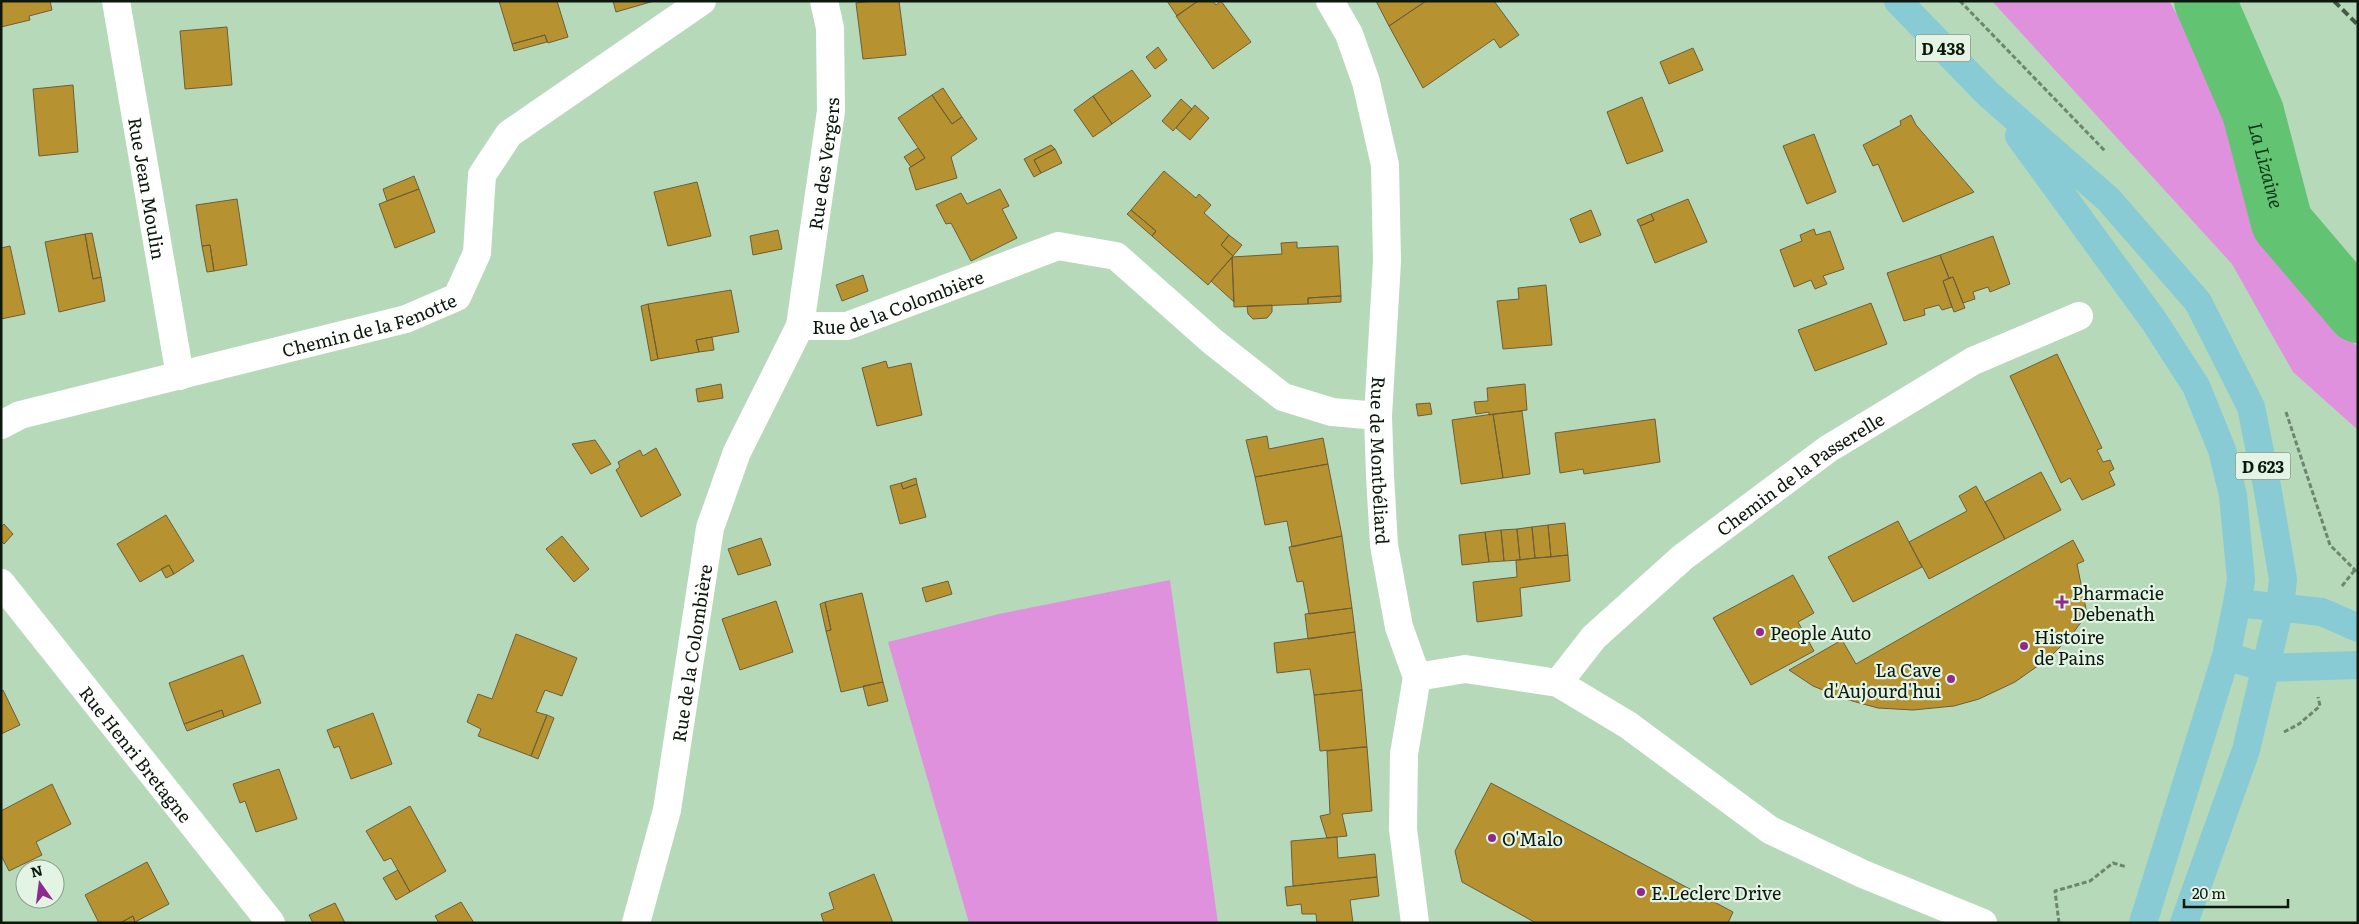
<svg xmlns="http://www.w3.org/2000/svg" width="2359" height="924" font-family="Literata,serif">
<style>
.green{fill:#e091de}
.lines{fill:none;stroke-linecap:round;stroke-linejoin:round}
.river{stroke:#62c473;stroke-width:62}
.building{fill:#b69231;stroke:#6d5e39}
.path{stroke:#6d866f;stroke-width:3;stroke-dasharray:5 2.5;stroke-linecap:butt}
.minor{stroke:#fff;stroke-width:28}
.major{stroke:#88cbd4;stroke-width:28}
.rail{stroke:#465a47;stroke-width:4;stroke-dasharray:8 4;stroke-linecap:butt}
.poi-dot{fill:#8f298f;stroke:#e3f4e4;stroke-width:2}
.labels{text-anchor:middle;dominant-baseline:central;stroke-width:4.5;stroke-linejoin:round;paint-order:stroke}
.shield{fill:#e3f4e4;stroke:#4c5a4e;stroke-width:1}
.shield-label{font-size:16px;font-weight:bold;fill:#0c180d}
.street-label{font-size:18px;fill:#0c180d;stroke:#e3f4e4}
.poi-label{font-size:18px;fill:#0c180d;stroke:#e3f4e4;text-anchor:start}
.water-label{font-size:19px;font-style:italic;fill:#0f3717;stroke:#e3f4e4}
</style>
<rect width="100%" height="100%" fill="#b6d9b9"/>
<!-- green -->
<path class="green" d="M1992,1h177l39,66 43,136 41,73 66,71v83l-65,-58 -61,-108z
M1170,580l48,343h-249l-81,-281 111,-28z"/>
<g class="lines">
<!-- river -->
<path class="river" id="s1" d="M2205,1l48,111 29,111 76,89"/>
</g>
<!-- building -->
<path class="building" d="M1,1h49l2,9 -23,6 1,4 -29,7z
M499,1h58l11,36 -20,6 -3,-8 -33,9z
M613,1h41l-38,11z
M872,1h27l7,54 -43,4 -7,-56z
M1167,1h31l-21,15z
M1198,1h15l3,4 5,-4 30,41 -38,27 -37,-53z
M1376,1h50l-37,25z
M1426,1h68l25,34 -19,13 -6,-9 -71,49 -34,-62z
M227,27l5,58 -47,4 -5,-58z
M545,35l2,7 -33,9 -2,-7z
M1158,47l9,13 -12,9 -9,-12z
M1693,48l10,22 -34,14 -9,-22z
M1132,70l19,26 -39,28 -19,-28z
M73,85l5,67 -39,4 -6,-67z
M943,88l19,29 -10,7 -20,-29z
M932,95l20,29 10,-7 15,22 -26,18 6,21 -41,12 -7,-22 16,-10 -27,-40z
M1093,96l19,28 -19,13 -19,-27z
M1642,97l21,54 -36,13 -20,-52z
M1181,99l11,10 -19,22 -11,-10z
M1195,105l14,13 -19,22 -14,-12z
M1911,115l5,10 58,67 -71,30 -25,-58 -5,2 -10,-21 38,-20 -1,-4z
M1814,134l22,58 -29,12 -24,-58z
M1051,145l4,4 -21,11 7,13 -7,4 -10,-18z
M918,148l7,10 -14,9 -7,-10z
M1055,149l7,14 -21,10 -7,-13z
M1164,171l32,27 3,-4 12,11 -7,8 25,22 -8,10 12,11 -25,29 -56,-49 4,-5 -25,-21z
M414,176l5,13 -32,12 -4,-12z
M697,182l14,54 -43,10 -14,-54z
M419,189l16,43 -40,16 -16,-44z
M1000,189l9,17 -7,3 15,29 -46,23 -20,-38 -5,1 -10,-19 25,-12 6,11z
M237,199l10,66 -33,6 -4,-26 -8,1 -6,-41z
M1688,199l19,43 -52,21 -15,-37 14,-6 -3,-6z
M1131,210l25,21 -4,5 -25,-22z
M1591,210l10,25 -21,8 -10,-24z
M1651,214l3,6 -14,6 -3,-6z
M1814,229l2,6 14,-4 14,38 -21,7 4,8 -12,5 -4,-9 -17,7 -14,-37 22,-9 -2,-6z
M778,230l4,19 -29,6 -3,-19z
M92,233l9,44 -8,2 -8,-45z
M85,234l8,45 8,-2 4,24 -46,11 -14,-70z
M1229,235l13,10 -9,11 -12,-11z
M1993,236l17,48 -20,8 -2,-5 -15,5 2,7 -12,4 -10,-26 -4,1 -9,-23z
M1297,242v6l41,-2 3,50 -33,2v6l-74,3 -2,-50 50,-3 -1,-11z
M210,245l4,26 -7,1 -5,-26z
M10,246l15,68 -24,5v-71z
M1940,255l9,23 -6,3 9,26 -10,3 -3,-5 -15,4 1,6 -21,6 -17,-48z
M1232,257l2,45 -23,-21z
M863,275l5,16 -26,10 -6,-16z
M1953,277l12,31 -11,4 -11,-31z
M1546,285l6,60 -49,4 -6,-48 22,-2 -1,-11z
M731,290l8,42 -43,8 3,12 -41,7 -10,-55z
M1341,296v6l-33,2v-6z
M1871,303l16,41 -72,27 -17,-41z
M648,304l10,55 -7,2 -10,-55z
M1272,305v7l-5,6 -14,1 -5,-5 -1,-8z
M712,337l2,13 -15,2 -3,-12z
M2057,354l45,94 -5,2 6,12 7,-2 4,9 -5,3 6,13 -33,15 -12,-22 -9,5 -51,-107z
M886,361l2,7 23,-5 11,52 -45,11 -15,-58z
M721,384l2,14 -25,4 -2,-13z
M1525,384l2,26 -38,5v-3l-13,2 -2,-12 14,-1 -1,-13z
M1430,403l2,11 -14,2 -2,-12z
M1522,411l8,63 -27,4 -10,-64z
M1493,414l10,64 -42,6 -9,-64z
M1655,419l5,43 -76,12 -1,-5 -23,4 -5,-40z
M1267,436l2,13 54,-11 5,26 -73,13 -9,-37z
M595,440l16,24 -20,10 -19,-30z
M656,448l25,47 -40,22 -25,-47 4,-3 -2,-5 22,-12 3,6z
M1328,464l14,72 -50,11 -5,-26 -22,4 -10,-48z
M2041,472l20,38 -56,29 -20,-37z
M916,478l1,6 -14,5 -2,-6z
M901,483l2,6 14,-5 9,33 -26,7 -10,-38z
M1976,486l29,53 -76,40 -20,-37 58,-31 -8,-15z
M166,515l28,46 -20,13 -5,-9 -29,17 -23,-38z
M1898,521l24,46 -69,35 -25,-45z
M1565,523l3,32 -17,2 -3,-32z
M4,524l9,10 -9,10 -3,-3v-14z
M1548,525l3,32 -16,1 -3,-31z
M1532,527l3,31 -15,2 -3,-31z
M1517,529l3,31 -16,1 -3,-31z
M1501,530l3,31 -15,1 -4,-30z
M1485,532l4,30 -27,3 -3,-30z
M562,536l27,33 -15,13 -28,-33z
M1342,536l10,72 -43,6 -6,-33 -6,1 -8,-35z
M761,538l10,27 -33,10 -10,-26z
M2073,540l11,21 -7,3 10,50 -16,22 -22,22 -34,24 -36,17 -25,7 -41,4 -35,-2 -33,-9 -32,-13 -24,-16 53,-30 14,24z
M1568,555l2,26 -50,7 2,28 -45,6 -4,-40 44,-5 -1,-17z
M169,565l5,9 -8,4 -5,-9z
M1793,575l21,38 -16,9 16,29 -63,34 -38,-67z
M948,581l4,13 -26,8 -4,-14z
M862,593l21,89 -42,10 -15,-61 5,-1 -6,-28z
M776,601l17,51 -53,18 -18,-51z
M825,602l6,28 -5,1 -6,-27z
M1352,608l3,24 -47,7 -3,-25z
M1355,632l7,58 -48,5 -4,-26 -33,4 -3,-30z
M516,634l61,24 -15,38 -17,-6 -9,22 11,3 -16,41 -53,-20 3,-7 -14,-7 11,-28 14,5z
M243,655l18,48 -37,14 -2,-7 -38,14 -15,-41z
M883,682l5,19 -20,5 -5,-20z
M3,690l17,35 -19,9v-43z
M1362,690l5,57 -47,4 -6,-56z
M222,710l2,7 -37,14 -3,-7z
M373,713l19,51 -41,15 -12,-33 -5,2 -7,-18z
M547,715l7,3 -16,41 -7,-3z
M1362,747h5l5,64 -30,3 5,22 -20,2 -7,-22 10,-2 -3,-63z
M279,769l18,50 -41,13 -11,-31 -5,2 -7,-19z
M1491,783l242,129 -5,11h-192l-74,-41 -7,-31z
M52,784l19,40 -35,18 6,13 -33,16 -8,-16v-44z
M410,806l36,65 -36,21 -19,-34 -7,3 -18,-30z
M1337,837l1,21 37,-4 2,23 -84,9 -2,-45z
M147,862l22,42 -34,18 -2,-6 -13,7h-21l-14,-28z
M398,870l12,22 -14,8 -13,-22z
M874,874l19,49h-69l-3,-9 13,-5 -5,-16z
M1377,877l2,19 -29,4 3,23h-36l-1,-9h-14l-1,-10 -14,2 -2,-19z
M461,902l13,21h-35l-4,-7z
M335,903l10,20h-32l-4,-8z
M133,916l2,6 -2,1h-13z"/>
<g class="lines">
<!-- path -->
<path class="path" d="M1960,1l145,150
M2286,412l44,133 28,28
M2342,586l12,-15
M2284,732l15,-8 21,-18 -2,-9
M2059,923l-4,-32 35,-10 23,-18 14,4"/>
<!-- minor -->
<g class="minor">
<path id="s2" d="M116,1l64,375"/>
<path id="s3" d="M1330,1l19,33 17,48 19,83 2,96 -9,155 2,60 4,69 15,82 18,50 -13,77 -1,75 12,94"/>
<path id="s4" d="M800,326l31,-215 -1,-83 -6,-27"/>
<path id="s5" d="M1,425l19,-10 386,-96 51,-22 20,-44 5,-78 27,-41 193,-133"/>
<path id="s6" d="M1,583l270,340"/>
<path d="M1417,677l48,-8 93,14 70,42 142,105 93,44 120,49"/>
<path id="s7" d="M1558,683l36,-46 89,-80 145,-108 145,-88 106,-45"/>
<path id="s8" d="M636,923l31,-113 43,-282 27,-76 63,-126h47l211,-80 58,10 96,85 71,56 49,15 46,4"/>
</g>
<!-- major -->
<path class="major" d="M1898,1l90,93 120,105 90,103 53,105 16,79 16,93 -3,28 -34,143 -62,173
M2019,136l135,185 42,65 26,64 11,45 8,85 -4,23 -11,53 -83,267
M2237,603l85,9 36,16
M2226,656l40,12 92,-3"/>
<!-- rail -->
<path class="rail" d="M2334,1l24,24"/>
</g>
<!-- markers -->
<g class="poi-dot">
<path d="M2059.5 594.5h5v5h5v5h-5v5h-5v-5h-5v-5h5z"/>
<circle cx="1760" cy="632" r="5"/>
<circle cx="2024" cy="646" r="5"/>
<circle cx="1951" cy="679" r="5"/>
<circle cx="1492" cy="838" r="5"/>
<circle cx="1641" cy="892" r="5"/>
</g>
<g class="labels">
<!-- shield labels -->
<g class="shield">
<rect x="1915.5" y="34.5" width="55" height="27" rx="4"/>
<rect x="2235.5" y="452.5" width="55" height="27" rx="4"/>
</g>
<g class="shield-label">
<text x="1943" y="48">D 438</text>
<text x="2263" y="466">D 623</text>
</g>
<!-- street labels -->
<g class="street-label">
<text stroke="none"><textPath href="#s4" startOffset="164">Rue des Vergers</textPath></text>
<text stroke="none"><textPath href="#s2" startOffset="190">Rue Jean Moulin</textPath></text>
<text stroke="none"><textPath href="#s8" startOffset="726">Rue de la Colombière</textPath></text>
<text stroke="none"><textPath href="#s5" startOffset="382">Chemin de la Fenotte</textPath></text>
<text stroke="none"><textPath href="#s3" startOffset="470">Rue de Montbéliard</textPath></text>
<text stroke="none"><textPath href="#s7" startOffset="322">Chemin de la Passerelle</textPath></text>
<text stroke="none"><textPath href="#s8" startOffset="276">Rue de la Colombière</textPath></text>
<text stroke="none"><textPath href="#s6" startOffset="218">Rue Henri Bretagne</textPath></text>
</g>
<!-- poi labels -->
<g class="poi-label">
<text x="2072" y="592">Pharmacie<tspan x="2072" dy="21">Debenath</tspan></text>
<text x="1770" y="632">People Auto</text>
<text x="2034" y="636">Histoire<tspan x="2034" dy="21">de Pains</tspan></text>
<text x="1941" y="669" text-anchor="end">La Cave<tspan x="1941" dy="21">d'Aujourd'hui</tspan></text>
<text x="1502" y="838">O'Malo</text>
<text x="1651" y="892">E.Leclerc Drive</text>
</g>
<!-- water labels -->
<g class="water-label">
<text stroke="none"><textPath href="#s1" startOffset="176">La Lizaine</textPath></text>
</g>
</g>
<!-- border -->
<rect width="2359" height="924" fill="none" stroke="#0c180d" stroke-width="5"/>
<!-- north arrow -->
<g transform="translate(40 884) rotate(346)"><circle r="24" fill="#e3f4e4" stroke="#8d9c8e"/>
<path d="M0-4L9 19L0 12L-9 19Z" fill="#8f298f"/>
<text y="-8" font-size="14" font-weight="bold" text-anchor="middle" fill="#0c180d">N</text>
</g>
<!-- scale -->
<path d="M2184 899v8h104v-8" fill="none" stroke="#0c180d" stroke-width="2.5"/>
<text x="2192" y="899" font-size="15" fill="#0c180d" stroke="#e3f4e4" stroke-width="4" paint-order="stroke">20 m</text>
</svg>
